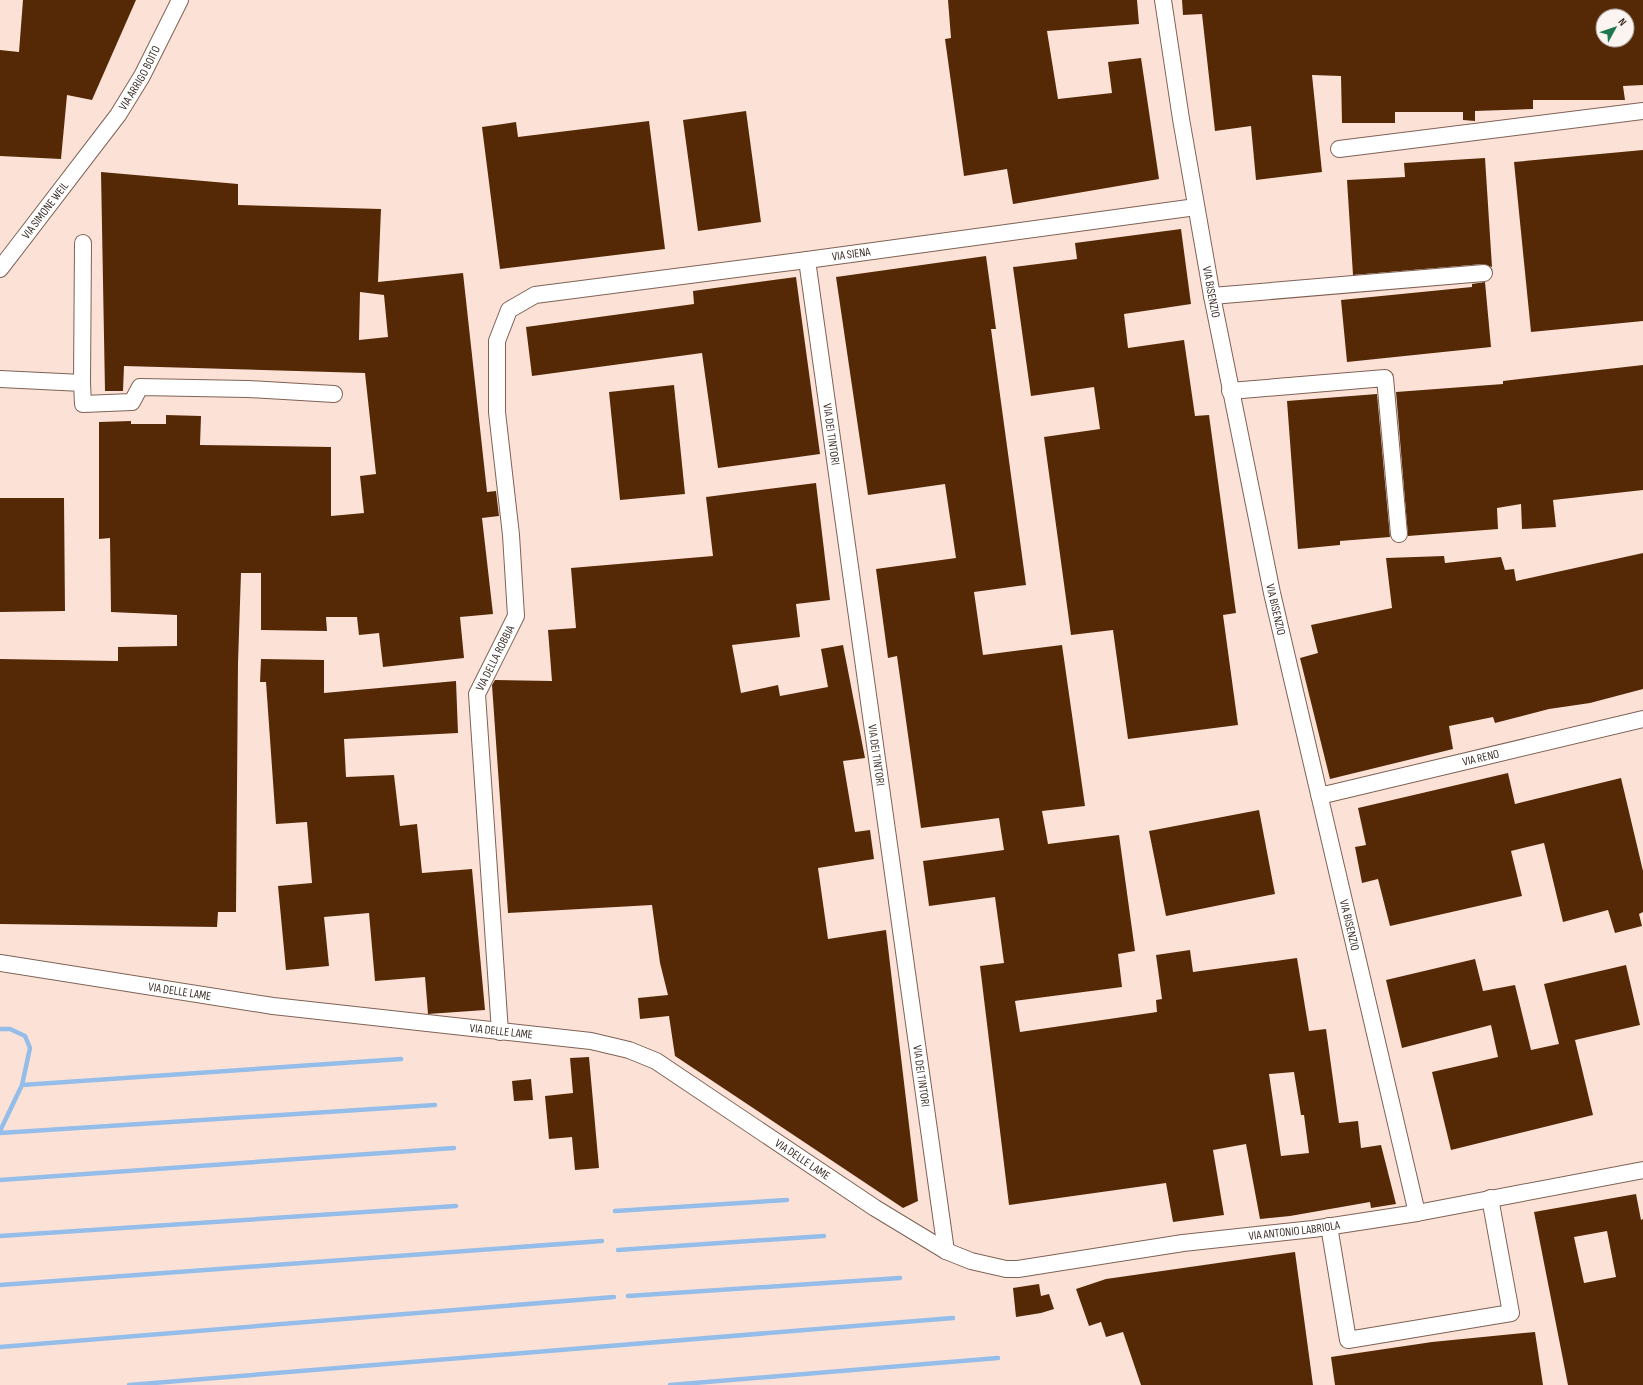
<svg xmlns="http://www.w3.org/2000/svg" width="1643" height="1385" font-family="'Sofia Sans Condensed',sans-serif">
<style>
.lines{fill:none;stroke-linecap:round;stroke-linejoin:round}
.stream{stroke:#94bdea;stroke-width:4.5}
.building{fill:#552906;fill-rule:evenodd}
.minor-casing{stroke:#7e6255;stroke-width:18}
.minor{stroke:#fff;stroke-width:16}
.labels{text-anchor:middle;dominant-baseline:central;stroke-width:4;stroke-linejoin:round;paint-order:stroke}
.street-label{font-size:12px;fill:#3d312b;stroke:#fbf4f1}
</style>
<rect width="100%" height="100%" fill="#fce2d6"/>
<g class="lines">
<!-- stream -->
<path class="stream" d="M0,1029h10l15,7 5,12 -8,37 -22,46
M22,1085l379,-26
M0,1133l435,-28
M0,1180l454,-32
M615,1211l172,-11
M0,1236l456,-30
M618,1250l206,-14
M0,1285l602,-44
M628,1296l272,-18
M0,1347l614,-50
M129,1385l824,-67
M670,1385l328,-27"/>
</g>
<!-- building -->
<path class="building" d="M23,0h113l-44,100 -25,-5 -6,64 -61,-3v-106l19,2z
M948,0h189l2,24 -92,7 11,68 54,-6 -4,-31 33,-4 18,121 -146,25 -6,-35 -43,7 -19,-137 6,-1z
M1182,0h461v85l-20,1 2,14h-92v9l-58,2v10l-12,-1v-8h-68v11h-53l-1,-47 -29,-1 10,97 -66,8 -5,-54 -36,5 -13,-117 -19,1zM1603,16h24v24h-24z
M746,111l15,111 -63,9 -15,-111z
M649,121l16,128 -165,20 -18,-142 34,-5 2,15z
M1643,150v171l-112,11 -17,-170z
M1485,158l7,109 -9,-3 -130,11 -6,-95 58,-3 -1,-14z
M101,172l137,12v21l143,4 -3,73 85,-9 24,219 9,-1 3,25 -17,2 11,96 -33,3 4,41 -81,9 -4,-34 -20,2 -2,-18h-31l1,14 -66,-1v-57h-20l-3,90 -2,249h-18l-1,15 -217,-3v-265l118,2v-14l59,-1v-31l-66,-3 -1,-74 -11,1v-117l32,-1v3h35v-9l35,1 -1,29 131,2v69l33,-3 -4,-37 16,-2 -11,-101 -241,-7 -1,25h-18zM360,292l24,3 4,42 -29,3z
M1181,229l10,75 -67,10 4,34 56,-8 11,76 14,-1 27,198 -13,2 15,110 -110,14 -15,-109 -42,5 -27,-198 56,-8 -6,-42 -63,9 -18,-129 64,-8 -2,-16z
M986,256l10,73h-5l35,256 -52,7 9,63 79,-10 23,161 -43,5 6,33 71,-9 16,116 -17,3 4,33 -107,14 5,31 137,-20 -1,-12 6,-1 -6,-44 34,-5 3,22 104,-14 12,73 17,-2 13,94 19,-2 3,27 20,-3 15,59 -25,4 -1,-6 -80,14 -30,3 -14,-75 -33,6 11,65 -51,7 -7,-39 -157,22 -29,-239 24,-3 -9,-66 -66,9 -6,-45 81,-11 -5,-32 -78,10 -24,-172 -9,2 -12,-89 80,-11 -11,-74 -77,11 -32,-218zM1294,1072l7,43h3l5,38 -28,3 -12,-82z
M796,277l24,177 -102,14 -16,-115 -170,23 -6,-49 168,-23 -1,-13z
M1485,282l6,65 -144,15 -6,-62 131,-13v-3z
M1643,365v125l-90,10 3,27 -34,2 -1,-25 -24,4 1,21 -90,7 -12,-144 107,-8v-3z
M674,385l11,109 -65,6 -11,-108z
M1377,394l13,143 -50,4v4l-42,4 -11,-148z
M816,483l14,117 -34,4 4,33 -68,8 9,48 37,-8 2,11 48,-9 -7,-38 22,-4 22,113 -22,3 12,71 15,-2 4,29 -56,9 10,71 58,-9 32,271 -15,7 -228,-152 -6,-40 -29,3 -2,-21 30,-3 -8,-32 -8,-58 -144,8 -16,-228 3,-5 57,1 -4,-51 28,-2 -5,-60 142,-12 -7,-59z
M0,498h64l1,113 -65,1z
M1643,553v136l-53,14 -41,6 -54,14 -2,-6 -44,9 4,23 -123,30 -30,-121 18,-5 -7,-28 81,-17 -6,-50 58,-2 1,7 56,-6 4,13 9,-1 2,12z
M261,659l63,1v33l132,-12 2,52 -114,6 2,38 48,-2 6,51 17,-2 5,49 50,-4 13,141 -57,4 -3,-37 -50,4 -6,-68 -45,4 5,49 -43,4 -8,-84 34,-3 -5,-61 -31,2 -10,-142h-6z
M1508,773l7,31 106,-26 22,93v41l-4,2 3,12 -27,7 -7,-23 -45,12 -19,-79 -33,8 11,45 -132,30 -12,-47 -16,4 -7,-36 11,-2 -8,-37z
M1259,810l16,84 -109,22 -17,-85z
M1475,959l8,32 32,-6 16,65 28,-6 -15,-60 82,-19 14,60 -65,15 18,75 -142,35 -19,-78 66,-15 -7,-32 -89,23 -16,-68z
M589,1057l10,111 -24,2 -3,-33 -23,2 -4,-43 28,-3 -3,-35z
M531,1079l2,21 -19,1 -2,-20z
M1636,1194l5,26 2,-1v166h-75l-34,-173zM1607,1231l9,46 -32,6 -10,-46z
M1295,1252l18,133h-172l-18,-53 -17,5 -5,-15 -12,4 -13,-37 30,-10z
M1039,1284l2,12 8,-2 5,15 -13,4 -25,4 -3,-29z
M1535,1332l8,53h-208l-4,-28 101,-15z"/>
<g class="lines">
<defs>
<g id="minor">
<path id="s1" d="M1163,0l18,119 31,177 60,297 145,620"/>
<path d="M1339,149l304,-38"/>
<path id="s2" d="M807,260l139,991"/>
<path id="s3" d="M0,269l118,-154 24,-39 38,-76"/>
<path d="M1212,296l272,-23"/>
<path d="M0,379l82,4 1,21 49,-2 8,-15 108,2 86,5"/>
<path d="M82,383l1,-140"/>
<path d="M1230,391l155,-13 14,156"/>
<path id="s4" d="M1319,794h9l315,-75"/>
<path id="s5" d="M0,963l273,43 318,35 38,9 27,11 219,147 71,43 25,10 35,8h12l165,-26 130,-14 104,-16 226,-43"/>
<path id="s6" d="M500,1032l-23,-338 39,-78 -5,-81 -14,-123v-71l12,-31 26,-15 272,-35 389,-53"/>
<path d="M1329,1226l19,114 163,-27 -21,-115"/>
</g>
</defs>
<!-- minor casing -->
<use href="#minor" class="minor-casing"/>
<!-- minor -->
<use href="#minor" class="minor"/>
</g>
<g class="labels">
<!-- street labels -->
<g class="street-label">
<text stroke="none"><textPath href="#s3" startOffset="237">VIA ARRIGO BOITO</textPath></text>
<text stroke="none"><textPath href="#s3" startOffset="74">VIA SIMONE WEIL</textPath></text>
<text stroke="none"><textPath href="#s6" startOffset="1084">VIA SIENA</textPath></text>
<text stroke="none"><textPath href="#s1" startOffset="296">VIA BISENZIO</textPath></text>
<text stroke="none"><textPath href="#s2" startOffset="176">VIA DEI TINTORI</textPath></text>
<text stroke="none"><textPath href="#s1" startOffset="620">VIA BISENZIO</textPath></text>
<text stroke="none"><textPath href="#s6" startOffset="379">VIA DELLA ROBBIA</textPath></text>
<text stroke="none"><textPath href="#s2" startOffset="500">VIA DEI TINTORI</textPath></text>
<text stroke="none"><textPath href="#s4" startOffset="166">VIA RENO</textPath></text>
<text stroke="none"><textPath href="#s1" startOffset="944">VIA BISENZIO</textPath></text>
<text stroke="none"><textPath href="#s5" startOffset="182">VIA DELLE LAME</textPath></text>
<text stroke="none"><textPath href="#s5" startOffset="506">VIA DELLE LAME</textPath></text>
<text stroke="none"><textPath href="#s2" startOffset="824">VIA DEI TINTORI</textPath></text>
<text stroke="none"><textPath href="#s5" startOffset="841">VIA DELLE LAME</textPath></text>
<text stroke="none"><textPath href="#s5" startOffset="1365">VIA ANTONIO LABRIOLA</textPath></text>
</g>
</g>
<!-- north arrow -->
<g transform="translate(1615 28) rotate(50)"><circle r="19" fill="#fbf4f1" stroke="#afa6a2"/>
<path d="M0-3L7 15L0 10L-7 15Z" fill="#1c794f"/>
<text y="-6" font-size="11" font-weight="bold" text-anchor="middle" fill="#3d312b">N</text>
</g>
</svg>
